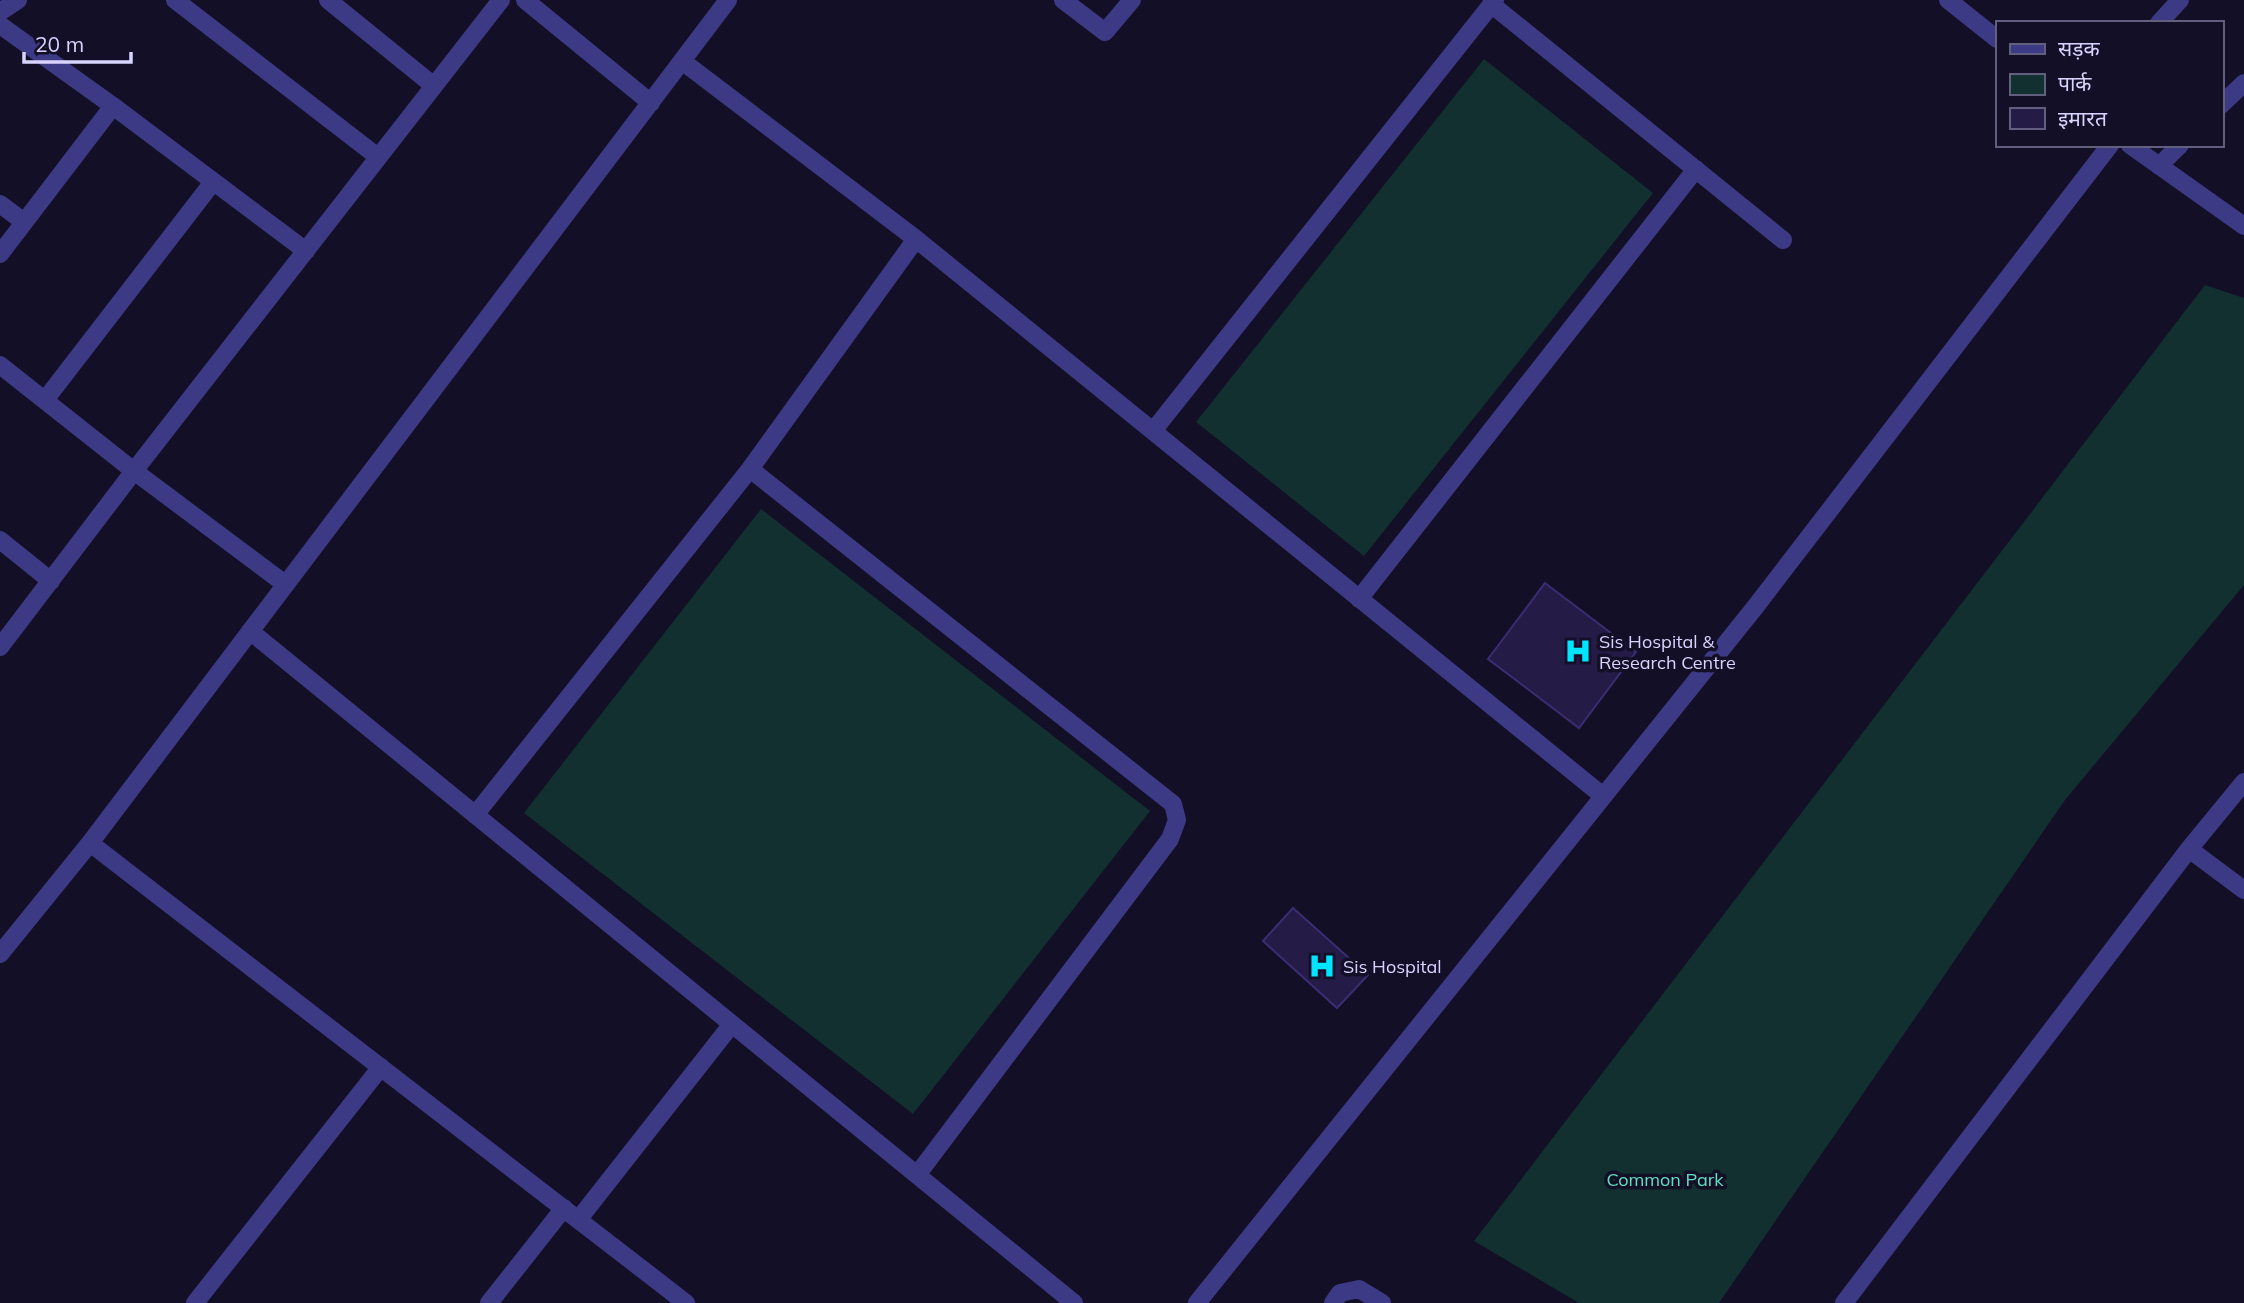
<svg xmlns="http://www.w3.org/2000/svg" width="2244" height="1303" font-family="Mulish,'Noto Sans Devanagari',sans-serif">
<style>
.green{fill:#12302f}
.building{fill:#241b47;stroke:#3b2d73;stroke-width:2}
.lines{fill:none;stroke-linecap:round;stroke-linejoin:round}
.minor{stroke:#3d3a85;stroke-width:18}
.labels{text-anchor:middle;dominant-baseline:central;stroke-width:7;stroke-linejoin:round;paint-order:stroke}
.poi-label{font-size:18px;fill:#d9d4ff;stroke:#130f26;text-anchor:start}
.park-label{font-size:18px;fill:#5fe0c0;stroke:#130f26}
</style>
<rect width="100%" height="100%" fill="#130f26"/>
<!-- green -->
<path class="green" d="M1484,59l169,134 -289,363 -168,-134z
M2205,285l39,13v287l-179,215 -346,503h-140l-105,-62z
M761,509l389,302 -237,303 -389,-301z"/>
<!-- building -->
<path class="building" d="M1545,583l91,69 -57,76 -91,-69z
M1293,908l75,67 -31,33 -74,-67z"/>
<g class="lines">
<!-- minor -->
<path class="minor" d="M175,0l203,157
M328,0l106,86
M525,0l126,103
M1063,0l42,32 27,-32
M1948,0l49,39
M1491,4l292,236
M0,12l18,-12
M2159,23l21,-23
M0,25l113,81 193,145
M682,61l234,178 687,557
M2221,105l23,-22
M2130,145l114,81
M2159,166l21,-21
M0,204l24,18
M0,254l113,-148
M0,365l134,106 151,113
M45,400l168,-218
M1153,431l342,-431
M750,469l166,-230
M0,540l51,41
M1359,599l337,-430
M250,631l824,672
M0,647l134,-176 367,-471
M2244,782l-55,67 55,41
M475,815l275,-346 423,335 4,16 -7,19 -253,336
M90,843l596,460
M0,954l90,-111 638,-843
M578,1220l154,-196
M195,1303l186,-236
M489,1303l75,-95
M1197,1303l559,-697 354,-461
M1333,1303l7,-10 19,-4 23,14
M1844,1303l345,-454"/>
</g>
<!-- icons -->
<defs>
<symbol id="hospital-bare" viewBox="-9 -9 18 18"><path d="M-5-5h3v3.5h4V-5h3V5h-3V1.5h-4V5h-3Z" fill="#00e5ff" stroke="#130f26" stroke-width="2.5" paint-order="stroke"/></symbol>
</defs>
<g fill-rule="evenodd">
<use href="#hospital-bare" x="1559" y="632" width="38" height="38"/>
<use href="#hospital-bare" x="1303" y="947" width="38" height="38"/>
</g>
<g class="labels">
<!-- poi labels -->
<g class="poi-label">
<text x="1599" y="641">Sis Hospital &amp;<tspan x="1599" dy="21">Research Centre</tspan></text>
<text x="1343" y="966">Sis Hospital</text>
</g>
<!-- park labels -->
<g class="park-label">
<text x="1665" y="1179">Common Park</text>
</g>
</g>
<!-- legend -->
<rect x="1996" y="21" width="228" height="126" fill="#130f26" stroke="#625e7d" stroke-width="2"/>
<rect x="2010" y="44" width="35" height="10" fill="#3d3a85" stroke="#625e7d" stroke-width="2"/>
<text x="2058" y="56" font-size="21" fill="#d9d4ff">सड़क</text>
<rect x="2010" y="74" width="35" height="21" fill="#12302f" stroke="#625e7d" stroke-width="2"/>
<text x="2058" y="91" font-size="21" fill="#d9d4ff">पार्क</text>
<rect x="2010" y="108" width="35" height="21" fill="#241b47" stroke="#625e7d" stroke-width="2"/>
<text x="2058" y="126" font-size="21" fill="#d9d4ff">इमारत</text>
<!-- scale -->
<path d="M24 52v10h107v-10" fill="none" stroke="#d9d4ff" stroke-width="3.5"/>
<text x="35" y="52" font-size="21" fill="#d9d4ff" stroke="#130f26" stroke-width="5" paint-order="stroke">20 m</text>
</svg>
